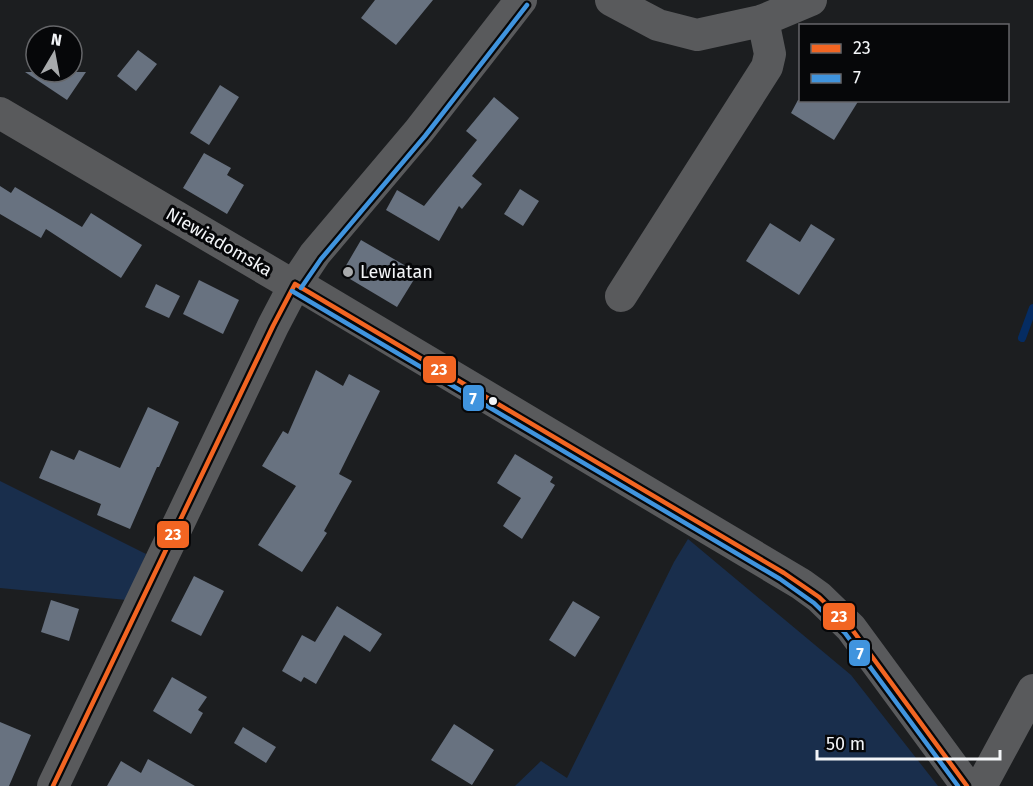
<svg xmlns="http://www.w3.org/2000/svg" width="1033" height="786" font-family="'Fira Sans',sans-serif">
<style>
.green{fill:#192e4c}
.lines{fill:none;stroke-linecap:round;stroke-linejoin:round}
.stream{stroke:#052c62;stroke-width:8}
.building{fill:#687280}
.minor{stroke:#595a5c;stroke-width:32}
.bus-1-casing{stroke:#060709;stroke-width:9}
.bus-2-casing{stroke:#060709;stroke-width:9}
.bus-1{stroke:#f26522;stroke-width:4.5}
.bus-2{stroke:#4094de;stroke-width:4.5}
.poi-dot{fill:#a8aaac;stroke:#060709;stroke-width:2}
.bus-dot{fill:#f3f5f8;stroke:#060709;stroke-width:2}
.labels{text-anchor:middle;dominant-baseline:central;stroke-width:6;stroke-linejoin:round;paint-order:stroke}
.street-label{font-size:18px;fill:#f3f5f8;stroke:#060709}
.poi-label{font-size:18px;fill:#f3f5f8;stroke:#060709;text-anchor:start}
.line-badge{stroke:#060709;stroke-width:2}
.badge-label{font-size:16px;text-anchor:middle;font-weight:bold;fill:#fff}
</style>
<rect width="100%" height="100%" fill="#1c1e20"/>
<!-- green -->
<path class="green" d="M0,481l146,73 -19,46 -127,-12z
M688,539l163,136 87,111h-423l26,-25 26,17 107,-216z"/>
<g class="lines">
<!-- stream -->
<path class="stream" d="M1022,338l11,-30"/>
</g>
<!-- building -->
<path class="building" d="M375,0h58l-37,45 -35,-27z
M138,50l19,14 -21,27 -19,-15z
M25,72h61l-19,28z
M220,85l19,12 -30,48 -19,-12z
M494,97l25,21 -47,58 10,8 -20,25 -3,-3 -20,35 -53,-31 11,-20 27,16 53,-66 -11,-9z
M798,100h61l-25,40 -43,-27z
M204,153l27,15 -4,7 17,10 -17,29 -44,-26z
M0,186l11,7 4,-6 67,40 9,-14 51,32 -21,33 -75,-49 -5,9 -41,-24z
M520,189l19,12 -16,25 -19,-12z
M770,223l30,19 11,-18 24,15 -36,56 -53,-34z
M361,240l57,33 -21,34 -47,-28 -6,-10z
M199,280l40,20 -16,34 -40,-20z
M156,284l24,12 -11,22 -24,-11z
M316,370l27,16 6,-12 31,17 -41,83 13,7 -28,50 3,2 -25,39 -44,-27 38,-59 -34,-20 21,-35 5,3z
M148,407l31,15 -20,45h-2l-27,62 -33,-14 4,-11 -62,-26 12,-28 23,10 5,-10 41,18z
M515,454l38,23 -3,5 5,3 -33,54 -19,-13 18,-28 -24,-15z
M194,576l30,15 -23,45 -30,-15z
M51,600l28,9 -10,32 -28,-9z
M573,601l27,16 -25,40 -26,-17z
M337,606l45,28 -12,18 -26,-17 -28,49 -12,-7 -3,5 -19,-11 20,-36 13,7z
M172,677l35,20 -9,13 5,3 -12,21 -38,-23z
M0,722l31,13 -22,51h-9z
M454,724l40,26 -22,35 -41,-25z
M243,727l33,20 -10,16 -32,-20z
M148,759l47,27h-88l14,-25 20,12z"/>
<g class="lines">
<!-- minor -->
<path class="minor" d="M611,0l47,25 39,10 64,-14 50,-21
M0,113l284,167 20,8 497,296 18,13 32,31 116,158
M621,296l146,-229 3,-13 -7,-34
M53,786l220,-460 22,-42 20,-30 104,-123 102,-131
M981,786l52,-96"/>
<defs>
<path id="bus-1" d="M295,284l489,289 35,24 32,31 116,158
M53,786l220,-460 22,-42"/>
<path id="bus-2" d="M301,288l20,-29 104,-123 102,-131
M292,291l488,288 34,24 31,30 113,153"/>
</defs>
<!-- bus-1 casing -->
<use href="#bus-1" class="bus-1-casing"/>
<!-- bus-2 casing -->
<use href="#bus-2" class="bus-2-casing"/>
<!-- bus-1 -->
<use href="#bus-1" class="bus-1"/>
<!-- bus-2 -->
<use href="#bus-2" class="bus-2"/>
</g>
<!-- markers -->
<circle class="poi-dot" cx="348" cy="272" r="6"/>
<circle class="bus-dot" cx="493" cy="401" r="5"/>
<g class="labels">
<!-- street labels -->
<g class="street-label">
<text transform="translate(219 242) rotate(30)">Niewiadomska</text>
</g>
<!-- poi labels -->
<g class="poi-label">
<text x="360" y="272">Lewiatan</text>
</g>
</g>
<g class="line-badge">
<rect x="422" y="355" width="35" height="29" rx="6" fill="#f26522"/>
<rect x="462" y="384" width="23" height="28" rx="6" fill="#4094de"/>
<rect x="156" y="520" width="34" height="29" rx="6" fill="#f26522"/>
<rect x="822" y="602" width="34" height="29" rx="6" fill="#f26522"/>
<rect x="848" y="639" width="23" height="28" rx="6" fill="#4094de"/>
</g>
<g class="badge-label">
<text x="439" y="375">23</text>
<text x="473" y="404">7</text>
<text x="173" y="540">23</text>
<text x="839" y="622">23</text>
<text x="860" y="659">7</text>
</g>
<!-- legend -->
<rect x="799" y="24" width="210" height="78" fill="#060709" stroke="#656669" stroke-width="1.5"/>
<rect x="811" y="44" width="30" height="9" fill="#f26522" stroke="#656669" stroke-width="1.5"/>
<text x="853" y="54" font-size="18" fill="#f3f5f8">23</text>
<rect x="811" y="74" width="30" height="9" fill="#4094de" stroke="#656669" stroke-width="1.5"/>
<text x="853" y="84" font-size="18" fill="#f3f5f8">7</text>
<!-- north arrow -->
<g transform="translate(54 54) rotate(10)"><circle r="28" fill="#060709" stroke="#656669" stroke-width="1.5"/>
<path d="M0-4.5L10 22L0 15L-10 22Z" fill="#a8aaac"/>
<text y="-9" font-size="16" font-weight="bold" text-anchor="middle" fill="#f3f5f8">N</text>
</g>
<!-- scale -->
<path d="M817 750v9h183v-9" fill="none" stroke="#f3f5f8" stroke-width="3"/>
<text x="826" y="750" font-size="18" fill="#f3f5f8" stroke="#060709" stroke-width="4.5" paint-order="stroke">50 m</text>
</svg>
